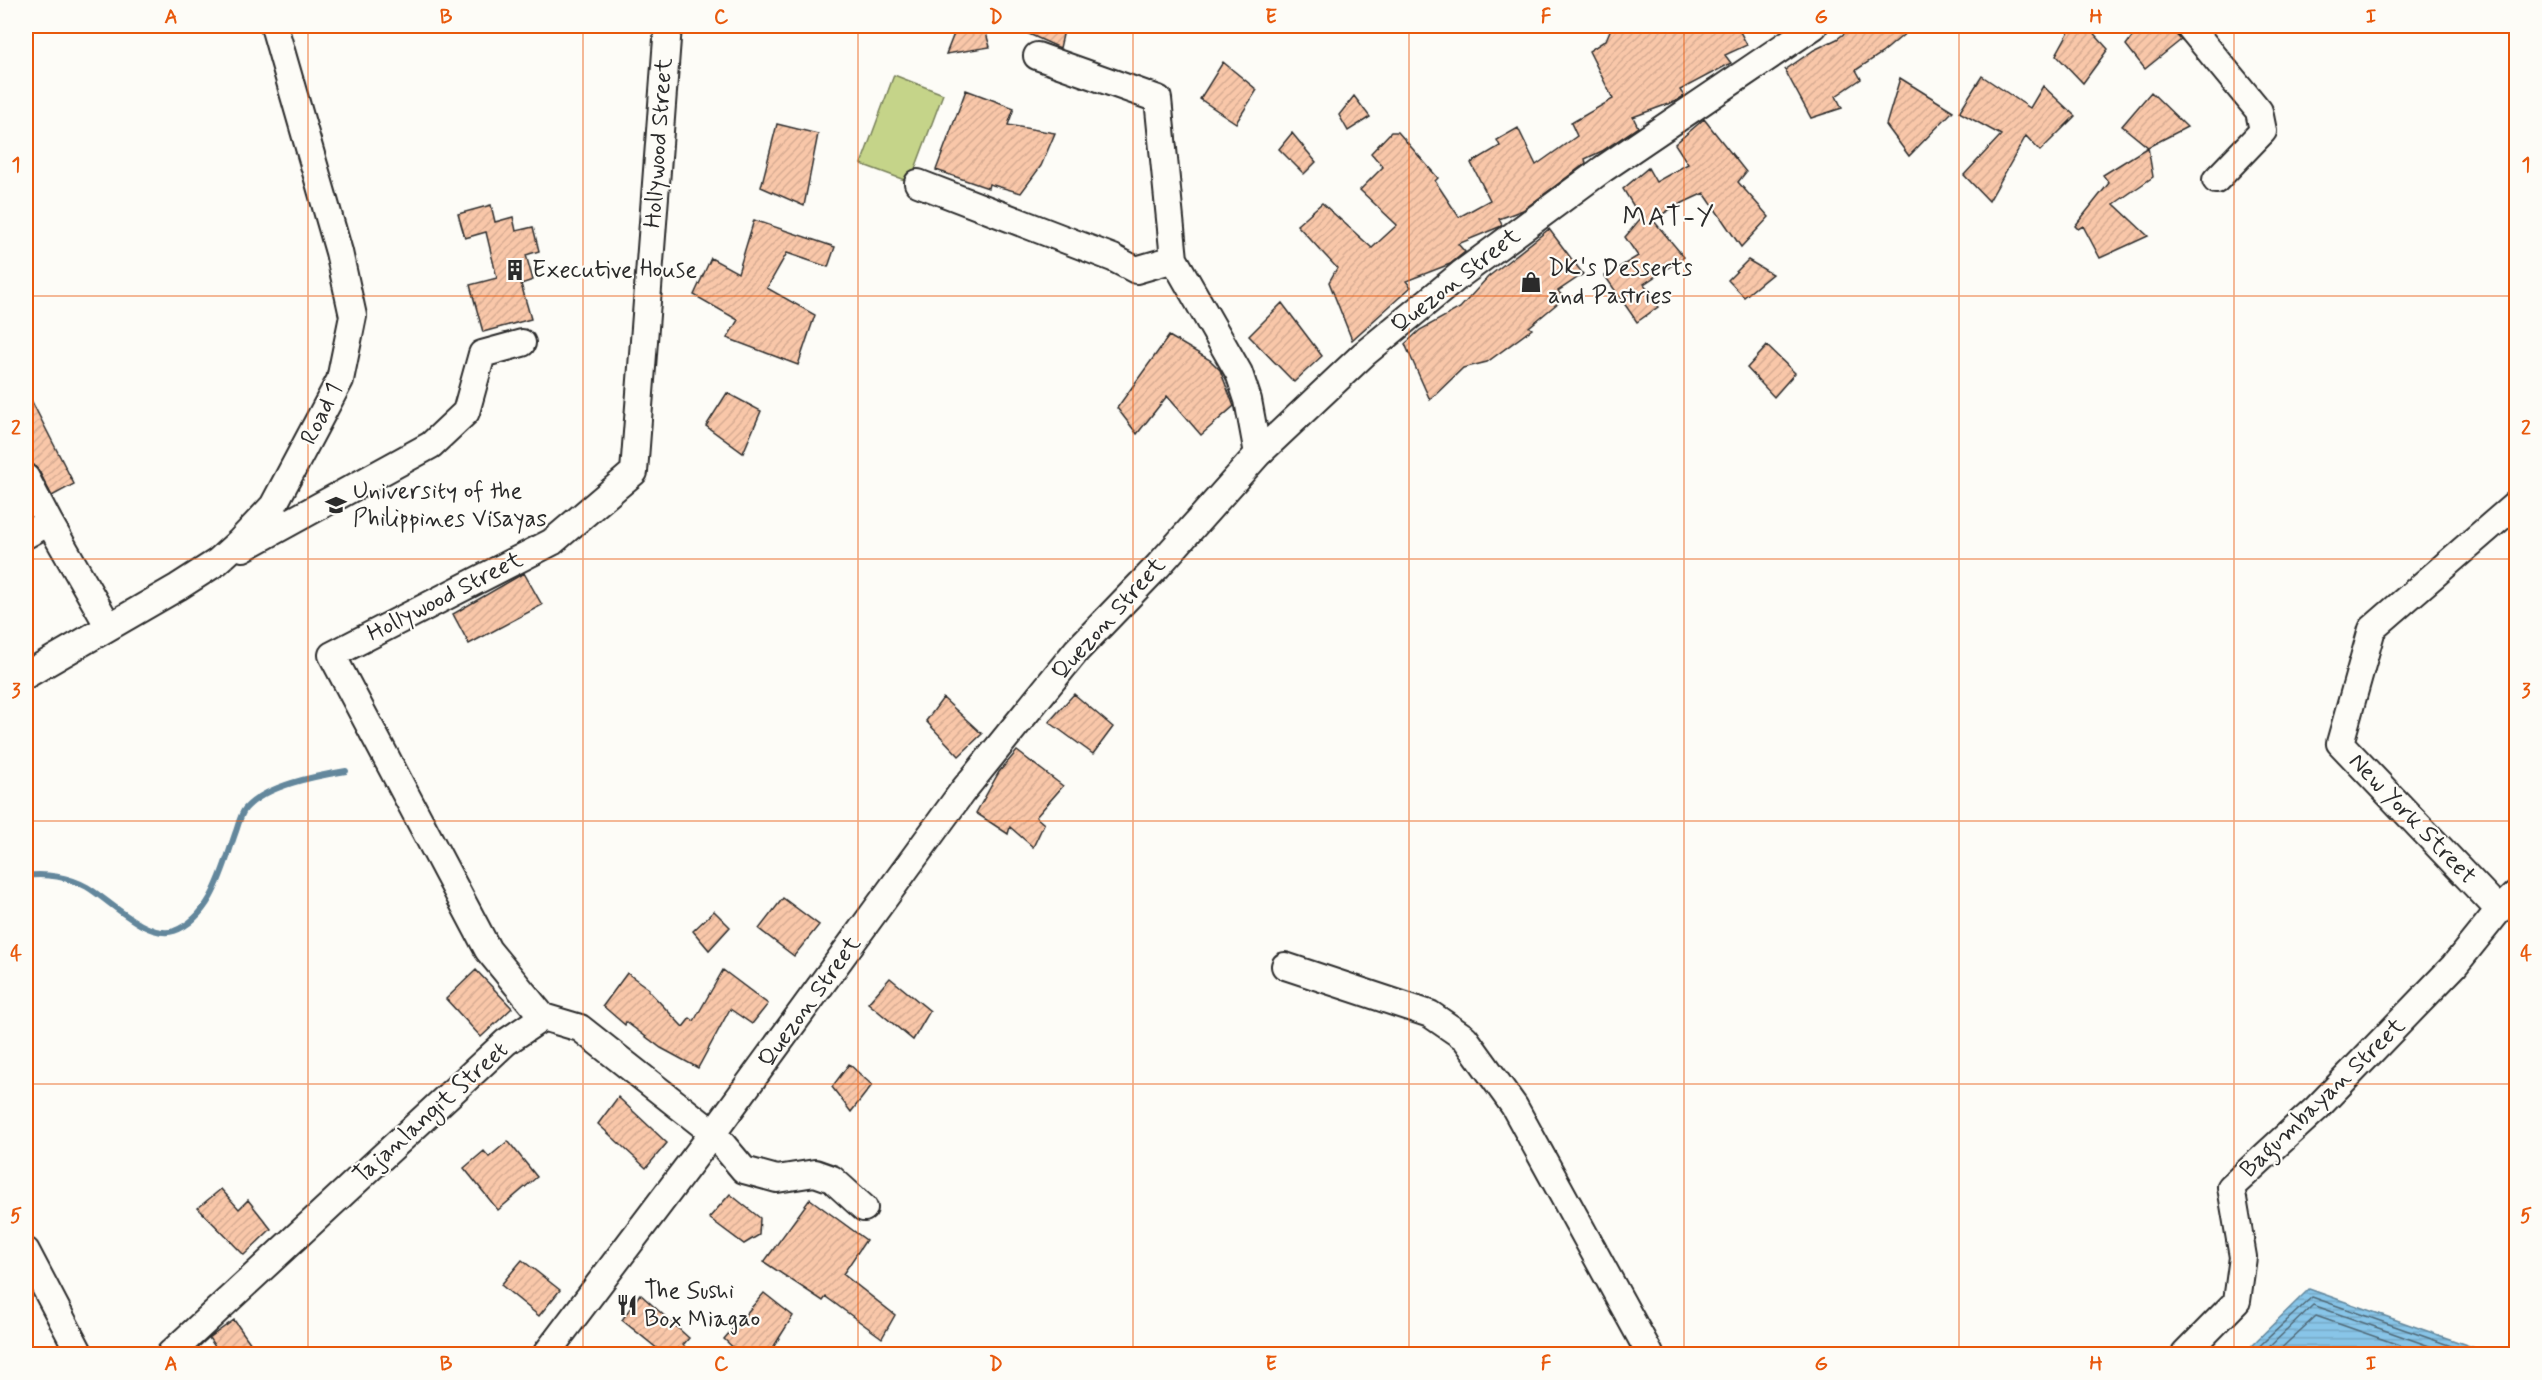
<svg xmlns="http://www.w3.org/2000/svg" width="2542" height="1380" font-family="Mynerve,sans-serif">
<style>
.green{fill:#c5d489;stroke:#78805a;stroke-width:1.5}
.water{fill:url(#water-rules);stroke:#63879c;stroke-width:1.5}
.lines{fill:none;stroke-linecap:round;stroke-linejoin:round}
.shore{stroke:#506977;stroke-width:1.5}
.stream{stroke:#63879c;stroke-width:6}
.building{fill:url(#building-hatch);stroke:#2b2b2b;stroke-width:1.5}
.minor-casing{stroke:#2b2b2b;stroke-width:30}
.minor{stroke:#fdfcf7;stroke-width:26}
.grid{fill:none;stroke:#e8590c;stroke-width:1.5;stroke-opacity:0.55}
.labels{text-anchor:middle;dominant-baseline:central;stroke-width:4.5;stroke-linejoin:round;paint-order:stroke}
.street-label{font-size:24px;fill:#2b2b2b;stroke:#fdfcf7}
.poi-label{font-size:24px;fill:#2b2b2b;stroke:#fdfcf7;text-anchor:start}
.quarter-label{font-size:27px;letter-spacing:1.5px;fill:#2b2b2b;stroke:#fdfcf7}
.neatline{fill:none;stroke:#e8590c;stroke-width:2}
.grid-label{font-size:20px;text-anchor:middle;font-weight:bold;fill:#e8590c}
</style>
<defs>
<pattern id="water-rules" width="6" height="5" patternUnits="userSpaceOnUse" patternTransform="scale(1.5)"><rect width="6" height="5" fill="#88c5e8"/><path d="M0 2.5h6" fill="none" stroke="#76a9c7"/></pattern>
<pattern id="building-hatch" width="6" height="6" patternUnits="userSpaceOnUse" patternTransform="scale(1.5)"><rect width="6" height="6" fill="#f9c7a9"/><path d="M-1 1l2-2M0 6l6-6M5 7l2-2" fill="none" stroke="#d6ab92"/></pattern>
</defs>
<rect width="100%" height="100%" fill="#fdfcf7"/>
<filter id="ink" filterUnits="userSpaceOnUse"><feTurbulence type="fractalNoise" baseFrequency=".0167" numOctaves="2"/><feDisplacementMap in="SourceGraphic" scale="12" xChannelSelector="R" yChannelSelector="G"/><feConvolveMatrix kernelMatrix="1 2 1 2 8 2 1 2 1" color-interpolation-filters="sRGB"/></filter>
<g filter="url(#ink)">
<!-- green -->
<path class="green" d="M894,75l49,19 -33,88 -49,-18z"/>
<!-- water -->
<path class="water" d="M2309,1289l183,65h-249z"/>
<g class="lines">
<!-- shore -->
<path class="shore" d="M2251,1354l61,-57 162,57
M2262,1354l51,-49 139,49
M2275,1354l41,-38 109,38"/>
<!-- stream -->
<path class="stream" d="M26,876c20,-3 43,1 61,11 22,13 60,53 87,44 38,-14 49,-63 61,-97 3,-7 5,-19 10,-25 21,-24 71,-33 101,-38"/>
</g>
<!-- building -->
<path class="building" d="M957,26h27l6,21 -44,7z
M1011,26h54l-5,22z
M1612,26h125l10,19 -22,10 6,8 -51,27 4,6 -8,5 -43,16 5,10 -36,24 -17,8 1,4 -63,47 -24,9 3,6 -3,2 -41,17 7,8 -15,12 -44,17 5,6 -59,53 -23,-58 8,-14 -40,-43 25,-22 50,45 25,-23 -37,-35 23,-23 -12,-14 20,-21h7l40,46 -3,3 24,36 31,-17 -19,-37 29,-17 -3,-6 21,-12 18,37 41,-29 -6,-13 42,-24 -24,-48 17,-11z
M1854,26h60l-32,27 -26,17 5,9 -25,17 6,12 -31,10 -26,-48 29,-20 23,-11z
M2072,26h15l21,23 -25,34 -27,-28z
M2140,26h28l13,14 -36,29 -19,-24z
M1223,62l34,28 -21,33 -36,-24z
M1982,76l48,32 13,-22 32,30 -35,35 -14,-15 -37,65 -25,-26 37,-40 -42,-23z
M1900,78l53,33 -44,45 -23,-31z
M966,90l48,18 -6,17 47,8 -14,33 -20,27 -32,-9 -1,4 -52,-18z
M2151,92l36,35 -39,20 -26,-21z
M1354,96l16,21 -22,14 -9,-16z
M1704,119l42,53 -8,10 31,35 -28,30 -37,-54 -30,14 -21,13 31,37 -40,27 14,23 -21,15 -32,-46 33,-20 -13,-19 16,-19 -18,-29 25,-21 8,14 32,-18 -13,-20z
M777,124l41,10 -14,72 -43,-19z
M1292,133l24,29 -12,12 -25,-25z
M2148,147l5,30 -39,27 34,32 -48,22 -17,-32 -5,3 -3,-3 34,-43 -6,-8z
M491,205l4,17 18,-5 3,14 17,-4 6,24 -13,4 7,25 -12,4 10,35 -48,13 -13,-47 27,-7 -11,-46 -21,6 -7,-24z
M754,220l81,27 -7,20 -41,-14 -20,35 48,27 -17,50 -71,-27 11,-18 -44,-25 17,-37 27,15z
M1549,229l34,45 -25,17 6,7 -35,29 3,2 -45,33 -24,6 -33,32 -25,-56 15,-14 40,-22 28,-31z
M1748,260l24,14 -28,23 -16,-17z
M1282,303l40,53 -28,26 -45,-46z
M1169,336l41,24 10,10 13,34 1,2 -33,29 -34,-39 -30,38 -20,-26z
M1767,346l28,27 -21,24 -27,-29z
M26,390l48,94 -22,12 -13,-25 -5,-6 -8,-2z
M727,393l34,18 -18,42 -37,-27z
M524,573l18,32 -73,39 -16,-30z
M1074,694l39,33 -20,27 -44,-32z
M943,698l39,36 -23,22 -33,-35z
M1017,751l46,35 -27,31 8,7 -11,23 -23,-20 -2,7 -32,-21 23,-41z
M783,898l36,27 -25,31 -35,-27z
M714,911l16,16 -21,23 -16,-19z
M476,970l36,38 -31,29 -35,-38z
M723,970l45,34 -16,20 -22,-15 -32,59 -37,-20 -35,-26 -1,3 -22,-19 24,-33 22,16 -1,1 35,37 7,-9 4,3z
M890,978l40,33 -17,29 -45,-37z
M849,1064l23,21 -21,27 -19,-25z
M618,1097l49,46 -21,25 -48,-44z
M508,1141l29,36 -39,33 -34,-42 20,-17 5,6z
M221,1189l18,20 9,-9 23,29 -27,26 -46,-47z
M730,1194l30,24 -1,17 -15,9 -35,-26z
M810,1199l56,41 -23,34 52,41 -13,23 -56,-41 -3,4 -59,-39z
M522,1260l38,30 -21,26 -38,-31z
M764,1293l29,23 -24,38h-29l-16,-15z
M640,1294l49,44 -6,7 9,9h-28l-42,-34z
M234,1320l24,34h-38l-11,-16z"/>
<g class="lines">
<defs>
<path id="minor" d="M2189,26l70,85 4,20 -47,49
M1037,56l121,43 16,160
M918,183l195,75 23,12 38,-11 65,114 9,27 10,54
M26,478l23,44
M26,535l23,-13 60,105
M243,548l188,-103 35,-33 16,-58 40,-11
M26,675l152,-88 39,-25 23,-21 33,-35 67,-126 13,-64 -14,-64 -65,-226
M2499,910l-159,-167 32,-114 144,-125
M1285,966l145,48 35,24 49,68 136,248
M543,1017l-55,-67 -156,-295 220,-113 82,-70 34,-446
M26,1251l54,103
M170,1354l336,-312 37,-25 37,11 133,105 31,37 33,9 38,-6 17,6 32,29
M546,1354l167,-221 249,-341 115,-142 81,-84 100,-112 106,-100 97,-80 142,-105 211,-143
M2185,1354l52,-53 6,-44 -12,-70 86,-79 137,-142 45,-56 17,-16"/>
</defs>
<!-- minor casing -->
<use href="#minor" class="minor-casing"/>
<!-- minor -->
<use href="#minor" class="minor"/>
</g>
</g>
<!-- grid -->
<path class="grid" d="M308,26v1328M583,26v1328M858,26v1328M1133,26v1328M1409,26v1328M1684,26v1328M1959,26v1328M2234,26v1328M26,296h2490M26,559h2490M26,821h2490M26,1084h2490"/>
<!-- icons -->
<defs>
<symbol id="building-bare" viewBox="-9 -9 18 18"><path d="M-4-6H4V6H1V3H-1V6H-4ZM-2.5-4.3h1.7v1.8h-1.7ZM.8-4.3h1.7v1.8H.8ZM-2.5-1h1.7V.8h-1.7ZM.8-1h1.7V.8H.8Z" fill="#2b2b2b" stroke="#fdfcf7" stroke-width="2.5" paint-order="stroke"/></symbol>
<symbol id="shop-bare" viewBox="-9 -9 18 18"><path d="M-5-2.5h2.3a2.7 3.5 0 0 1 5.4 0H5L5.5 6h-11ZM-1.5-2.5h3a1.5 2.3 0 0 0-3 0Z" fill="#2b2b2b" stroke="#fdfcf7" stroke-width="2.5" paint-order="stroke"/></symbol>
<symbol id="university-bare" viewBox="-9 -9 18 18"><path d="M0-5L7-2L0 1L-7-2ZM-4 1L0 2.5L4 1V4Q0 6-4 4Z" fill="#2b2b2b" stroke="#fdfcf7" stroke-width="2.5" paint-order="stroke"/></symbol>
<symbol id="restaurant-bare" viewBox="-9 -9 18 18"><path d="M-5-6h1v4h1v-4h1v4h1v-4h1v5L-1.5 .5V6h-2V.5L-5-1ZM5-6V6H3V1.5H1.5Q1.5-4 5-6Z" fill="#2b2b2b" stroke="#fdfcf7" stroke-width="2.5" paint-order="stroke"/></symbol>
</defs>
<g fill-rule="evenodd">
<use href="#building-bare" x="500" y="255" width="30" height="30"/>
<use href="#shop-bare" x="1516" y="267" width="30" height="30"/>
<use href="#university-bare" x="321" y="490" width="30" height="30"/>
<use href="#restaurant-bare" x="612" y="1290" width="30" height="30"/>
</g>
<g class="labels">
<!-- street labels -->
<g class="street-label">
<text transform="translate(659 143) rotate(-86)">Hollywood Street</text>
<text transform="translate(1456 281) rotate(-38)">Quezon Street</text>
<text transform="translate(322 414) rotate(-64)">Road 1</text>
<text transform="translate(445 597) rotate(-27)">Hollywood Street</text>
<text transform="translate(1109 619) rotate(-48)">Quezon Street</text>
<text transform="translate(2412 819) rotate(46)">New York Street</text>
<text transform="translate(810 1002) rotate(-54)">Quezon Street</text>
<text transform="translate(2323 1098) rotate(-44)">Bagumbayan Street</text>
<text transform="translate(431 1113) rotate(-42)">Tajanlangit Street</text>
</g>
<!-- poi labels -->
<g class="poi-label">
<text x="1548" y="268">DK's Desserts<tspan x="1548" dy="28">and Pastries</tspan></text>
<text x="532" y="270">Executive House</text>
<text x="353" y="491">University of the<tspan x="353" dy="28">Philippines Visayas</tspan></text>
<text x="644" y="1291">The Sushi<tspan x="644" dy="28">Box Miagao</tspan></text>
</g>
<!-- quarter labels -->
<g class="quarter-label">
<text x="1669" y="217">MAT-Y</text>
</g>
</g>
<!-- margin -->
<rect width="2542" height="1380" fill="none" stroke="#fdfcf7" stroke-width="66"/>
<rect x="33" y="33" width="2476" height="1314" class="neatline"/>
<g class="grid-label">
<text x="171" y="23">A</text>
<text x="446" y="23">B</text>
<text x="721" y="23">C</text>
<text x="996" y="23">D</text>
<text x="1271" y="23">E</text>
<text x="1546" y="23">F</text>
<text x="1821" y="23">G</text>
<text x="2096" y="23">H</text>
<text x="2371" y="23">I</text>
<text x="16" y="171">1</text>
<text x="2526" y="171">1</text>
<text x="16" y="434">2</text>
<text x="2526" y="434">2</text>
<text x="16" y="697">3</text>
<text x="2526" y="697">3</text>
<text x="16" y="960">4</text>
<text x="2526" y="960">4</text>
<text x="16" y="1222">5</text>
<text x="2526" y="1222">5</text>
<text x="171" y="1370">A</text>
<text x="446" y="1370">B</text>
<text x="721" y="1370">C</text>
<text x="996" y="1370">D</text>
<text x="1271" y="1370">E</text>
<text x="1546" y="1370">F</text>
<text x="1821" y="1370">G</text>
<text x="2096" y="1370">H</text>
<text x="2371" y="1370">I</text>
</g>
</svg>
